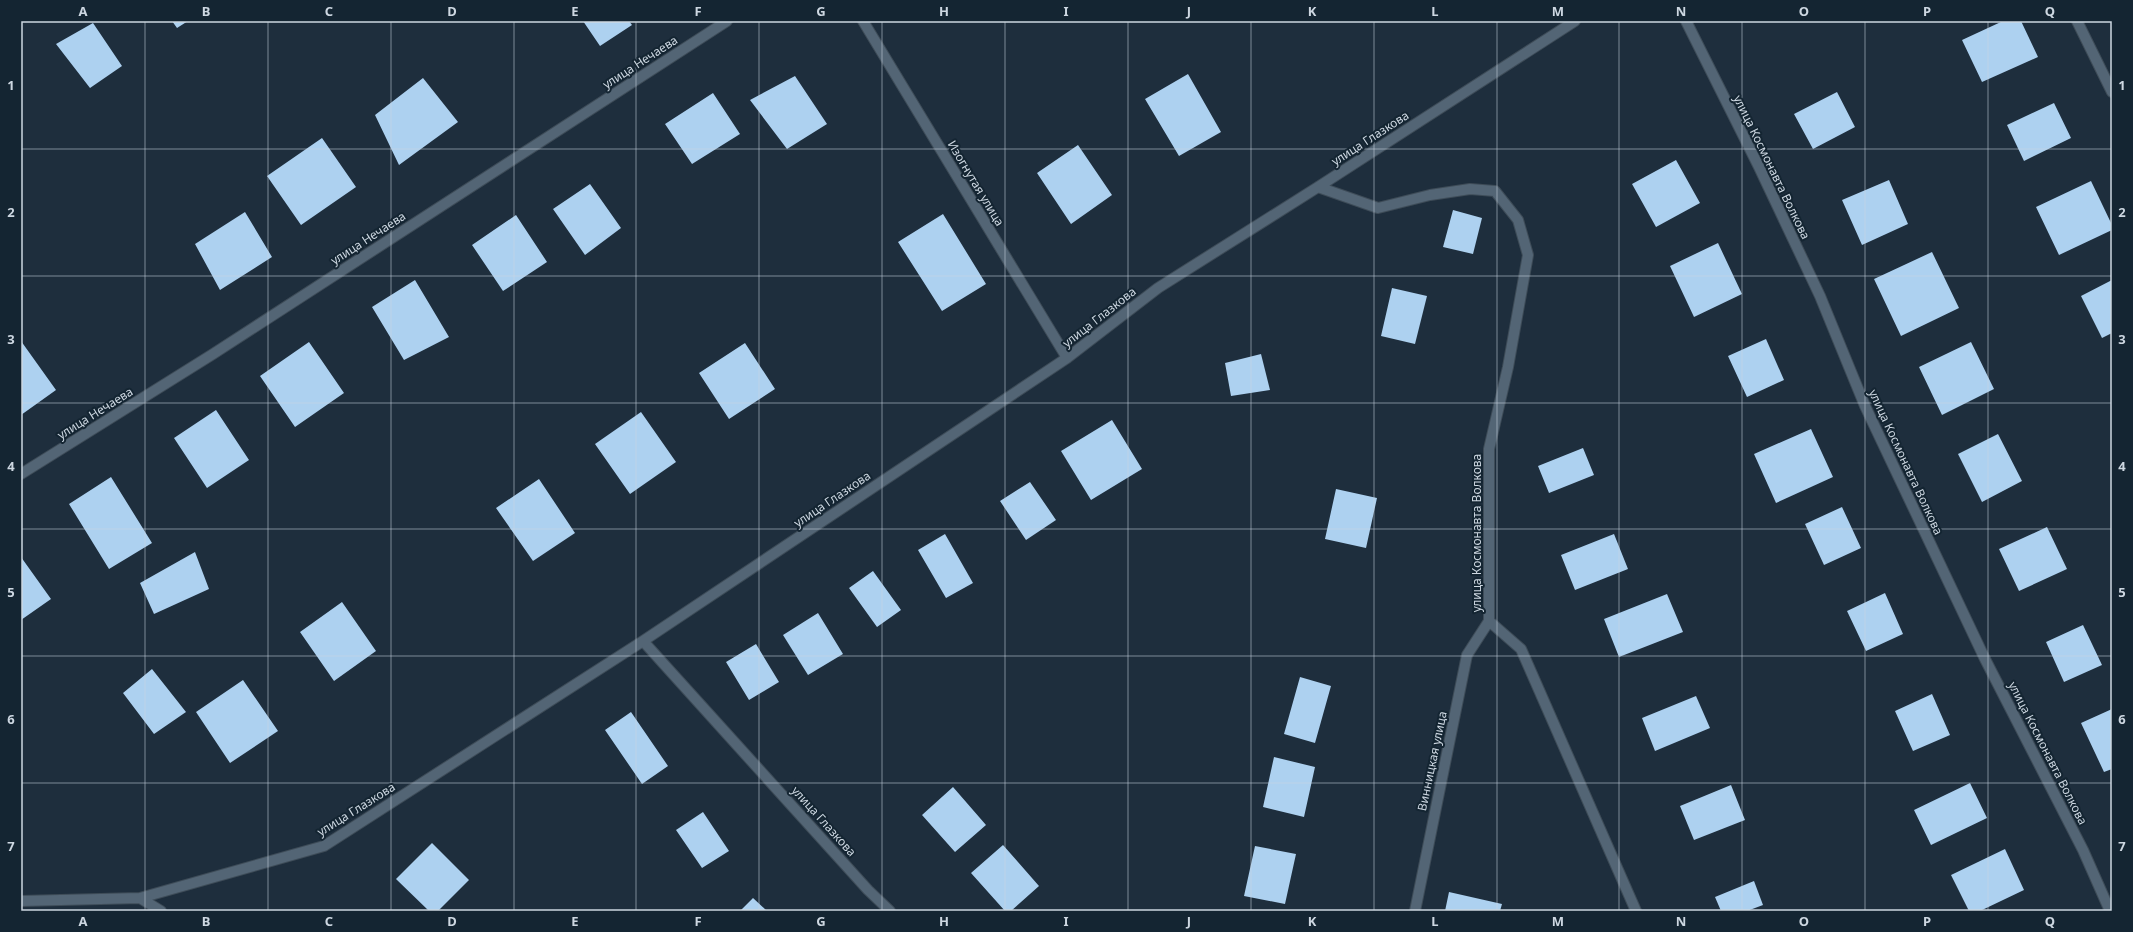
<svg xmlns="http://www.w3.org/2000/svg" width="2133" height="932" font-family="'Noto Sans',sans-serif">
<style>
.building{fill:#add1f0}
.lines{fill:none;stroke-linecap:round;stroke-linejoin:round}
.minor-casing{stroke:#3e4c58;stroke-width:12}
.minor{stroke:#536575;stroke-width:10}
.grid{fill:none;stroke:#cdd7e1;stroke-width:1;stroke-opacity:0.55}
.labels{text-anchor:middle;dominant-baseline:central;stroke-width:4;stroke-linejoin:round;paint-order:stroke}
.street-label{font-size:12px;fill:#cdd7e1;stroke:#142532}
.neatline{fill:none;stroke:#cdd7e1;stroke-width:1.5}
.grid-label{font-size:13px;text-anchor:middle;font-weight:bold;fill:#cdd7e1}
</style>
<rect width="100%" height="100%" fill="#1e2e3d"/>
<!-- building -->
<path class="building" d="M172,21h16l-11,7z
M583,21h46l3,4 -32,21z
M2003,21h18l17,36 -56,25 -20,-42z
M93,23l29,43 -32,22 -34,-44z
M1188,74l33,58 -42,24 -34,-57z
M795,76l32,48 -40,25 -37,-49z
M423,78l35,44 -59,43 -24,-50z
M1837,92l18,35 -42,22 -19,-35z
M713,93l27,41 -48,30 -27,-40z
M2054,103l17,35 -47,23 -17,-36z
M322,138l34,49 -55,38 -34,-49z
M1078,145l34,50 -41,29 -34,-51z
M1676,160l24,43 -44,24 -24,-43z
M1889,180l19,44 -46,21 -20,-45z
M2091,181l21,44v5l-53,25 -23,-48z
M590,184l31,44 -36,27 -32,-46z
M1453,210l29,8 -9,36 -30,-7z
M245,212l27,45 -52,33 -25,-46z
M943,214l43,70 -44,27 -44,-69z
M516,215l31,47 -44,29 -31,-46z
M1718,243l24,51 -48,23 -24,-51z
M1932,252l27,56 -58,28 -27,-57z
M415,280l34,57 -45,23 -32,-53z
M2112,280v53l-10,5 -21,-42z
M1392,288l35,8 -12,48 -34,-8z
M1766,339l18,41 -37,17 -19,-41z
M21,341l35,49 -35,25z
M309,342l35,51 -49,34 -35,-51z
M1971,342l23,47 -52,26 -23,-48z
M745,343l30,46 -46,30 -30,-46z
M1261,354l9,36 -39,6 -6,-33z
M216,410l33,50 -42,28 -33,-50z
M641,412l35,50 -46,32 -35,-50z
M1112,420l30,49 -51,31 -30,-49z
M1811,429l22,48 -57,26 -22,-49z
M1998,434l24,47 -40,21 -24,-48z
M1583,448l11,27 -45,18 -11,-27z
M111,477l41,66 -43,26 -40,-65z
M539,479l36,54 -42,28 -37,-53z
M1030,482l26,38 -30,20 -26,-39z
M1336,489l41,9 -11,50 -41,-9z
M1842,507l19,41 -37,17 -19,-41z
M2047,527l20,42 -48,22 -20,-42z
M945,534l28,49 -27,15 -28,-48z
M1614,534l14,35 -53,21 -14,-35z
M195,552l14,37 -55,25 -14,-31z
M21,557l30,42 -30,21z
M873,571l28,39 -24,17 -28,-39z
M1885,593l18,41 -37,17 -19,-40z
M1667,594l16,38 -64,25 -15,-38z
M342,602l34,49 -42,30 -34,-49z
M818,613l25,41 -35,21 -25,-40z
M2083,625l19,40 -38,17 -18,-40z
M756,644l23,38 -30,18 -23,-38z
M152,669l34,43 -32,22 -31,-41z
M1300,677l31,9 -16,57 -31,-9z
M243,680l35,51 -48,32 -34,-51z
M1932,694l18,41 -37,16 -18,-40z
M1696,696l14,32 -55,23 -13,-33z
M2112,709v60l-8,3 -23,-49z
M631,712l37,54 -26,18 -37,-54z
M1274,757l41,10 -11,50 -41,-10z
M1970,783l17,35 -56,27 -17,-35z
M1731,785l14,35 -51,20 -14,-34z
M953,787l33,38 -31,27 -33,-37z
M703,812l26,39 -27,17 -26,-38z
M432,843l37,37 -31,31h-9l-33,-32z
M1003,845l36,41 -28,25h-6l-34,-38z
M1255,846l41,8 -11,50 -41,-8z
M2005,849l19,41 -44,21h-11l-18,-36z
M1754,881l9,24 -16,6h-26l-6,-14z
M1449,892l53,12 -2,7h-55z
M753,898l14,13h-27z"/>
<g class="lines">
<defs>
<path id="minor" d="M863,21l204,337
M1686,21l73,146 61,129 45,110 120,253 98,191 27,61
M2077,21l35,71
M1318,187l60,21 52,-13 40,-6 25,2 23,29 10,35 -20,112 -19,82v172l32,28 115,262
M21,474l192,-120 514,-333
M643,641l225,249 22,21
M140,898l21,13
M21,901l119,-3 184,-52 319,-205 424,-283 91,-70 160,-101 257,-166
M1415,911l52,-256 22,-34"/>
</defs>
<!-- minor casing -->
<use href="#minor" class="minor-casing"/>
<!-- minor -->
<use href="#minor" class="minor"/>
</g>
<!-- grid -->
<path class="grid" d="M145,21v890M268,21v890M391,21v890M514,21v890M636,21v890M759,21v890M882,21v890M1005,21v890M1128,21v890M1251,21v890M1374,21v890M1497,21v890M1619,21v890M1742,21v890M1865,21v890M1988,21v890M21,149h2091M21,276h2091M21,403h2091M21,529h2091M21,656h2091M21,783h2091"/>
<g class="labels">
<!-- street labels -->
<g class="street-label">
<text transform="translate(640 62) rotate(-33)">улица Нечаева</text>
<text transform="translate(1370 138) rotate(-33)">улица Глазкова</text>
<text transform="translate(1772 167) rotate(64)">улица Космонавта Волкова</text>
<text transform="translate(976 183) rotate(59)">Изогнутая улица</text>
<text transform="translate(368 238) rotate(-33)">улица Нечаева</text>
<text transform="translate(1099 317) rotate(-38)">улица Глазкова</text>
<text transform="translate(95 413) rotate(-32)">улица Нечаева</text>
<text transform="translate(1906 462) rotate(65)">улица Космонавта Волкова</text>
<text transform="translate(832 499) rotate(-34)">улица Глазкова</text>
<text transform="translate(1476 533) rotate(-90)">улица Космонавта Волкова</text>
<text transform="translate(2048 753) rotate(63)">улица Космонавта Волкова</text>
<text transform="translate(1432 761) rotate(-78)">Винницкая улица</text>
<text transform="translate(356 809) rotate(-32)">улица Глазкова</text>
<text transform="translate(824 821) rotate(48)">улица Глазкова</text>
</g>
</g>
<!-- border -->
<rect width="2133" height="932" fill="none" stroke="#142532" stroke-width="44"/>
<rect x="22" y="22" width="2089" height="888" class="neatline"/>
<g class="grid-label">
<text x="83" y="16">A</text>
<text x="206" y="16">B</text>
<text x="329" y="16">C</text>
<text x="452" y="16">D</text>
<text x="575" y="16">E</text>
<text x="698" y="16">F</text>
<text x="821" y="16">G</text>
<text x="944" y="16">H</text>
<text x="1066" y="16">I</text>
<text x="1189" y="16">J</text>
<text x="1312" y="16">K</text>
<text x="1435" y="16">L</text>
<text x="1558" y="16">M</text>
<text x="1681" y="16">N</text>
<text x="1804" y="16">O</text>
<text x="1927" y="16">P</text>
<text x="2050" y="16">Q</text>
<text x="11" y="90">1</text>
<text x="2122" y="90">1</text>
<text x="11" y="217">2</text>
<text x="2122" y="217">2</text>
<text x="11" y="344">3</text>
<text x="2122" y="344">3</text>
<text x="11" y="471">4</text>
<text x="2122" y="471">4</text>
<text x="11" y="597">5</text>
<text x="2122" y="597">5</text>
<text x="11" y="724">6</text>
<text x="2122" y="724">6</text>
<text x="11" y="851">7</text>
<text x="2122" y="851">7</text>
<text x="83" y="926">A</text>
<text x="206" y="926">B</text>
<text x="329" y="926">C</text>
<text x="452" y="926">D</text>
<text x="575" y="926">E</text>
<text x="698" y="926">F</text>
<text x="821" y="926">G</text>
<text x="944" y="926">H</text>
<text x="1066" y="926">I</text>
<text x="1189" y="926">J</text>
<text x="1312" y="926">K</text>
<text x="1435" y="926">L</text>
<text x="1558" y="926">M</text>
<text x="1681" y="926">N</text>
<text x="1804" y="926">O</text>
<text x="1927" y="926">P</text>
<text x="2050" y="926">Q</text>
</g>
</svg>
